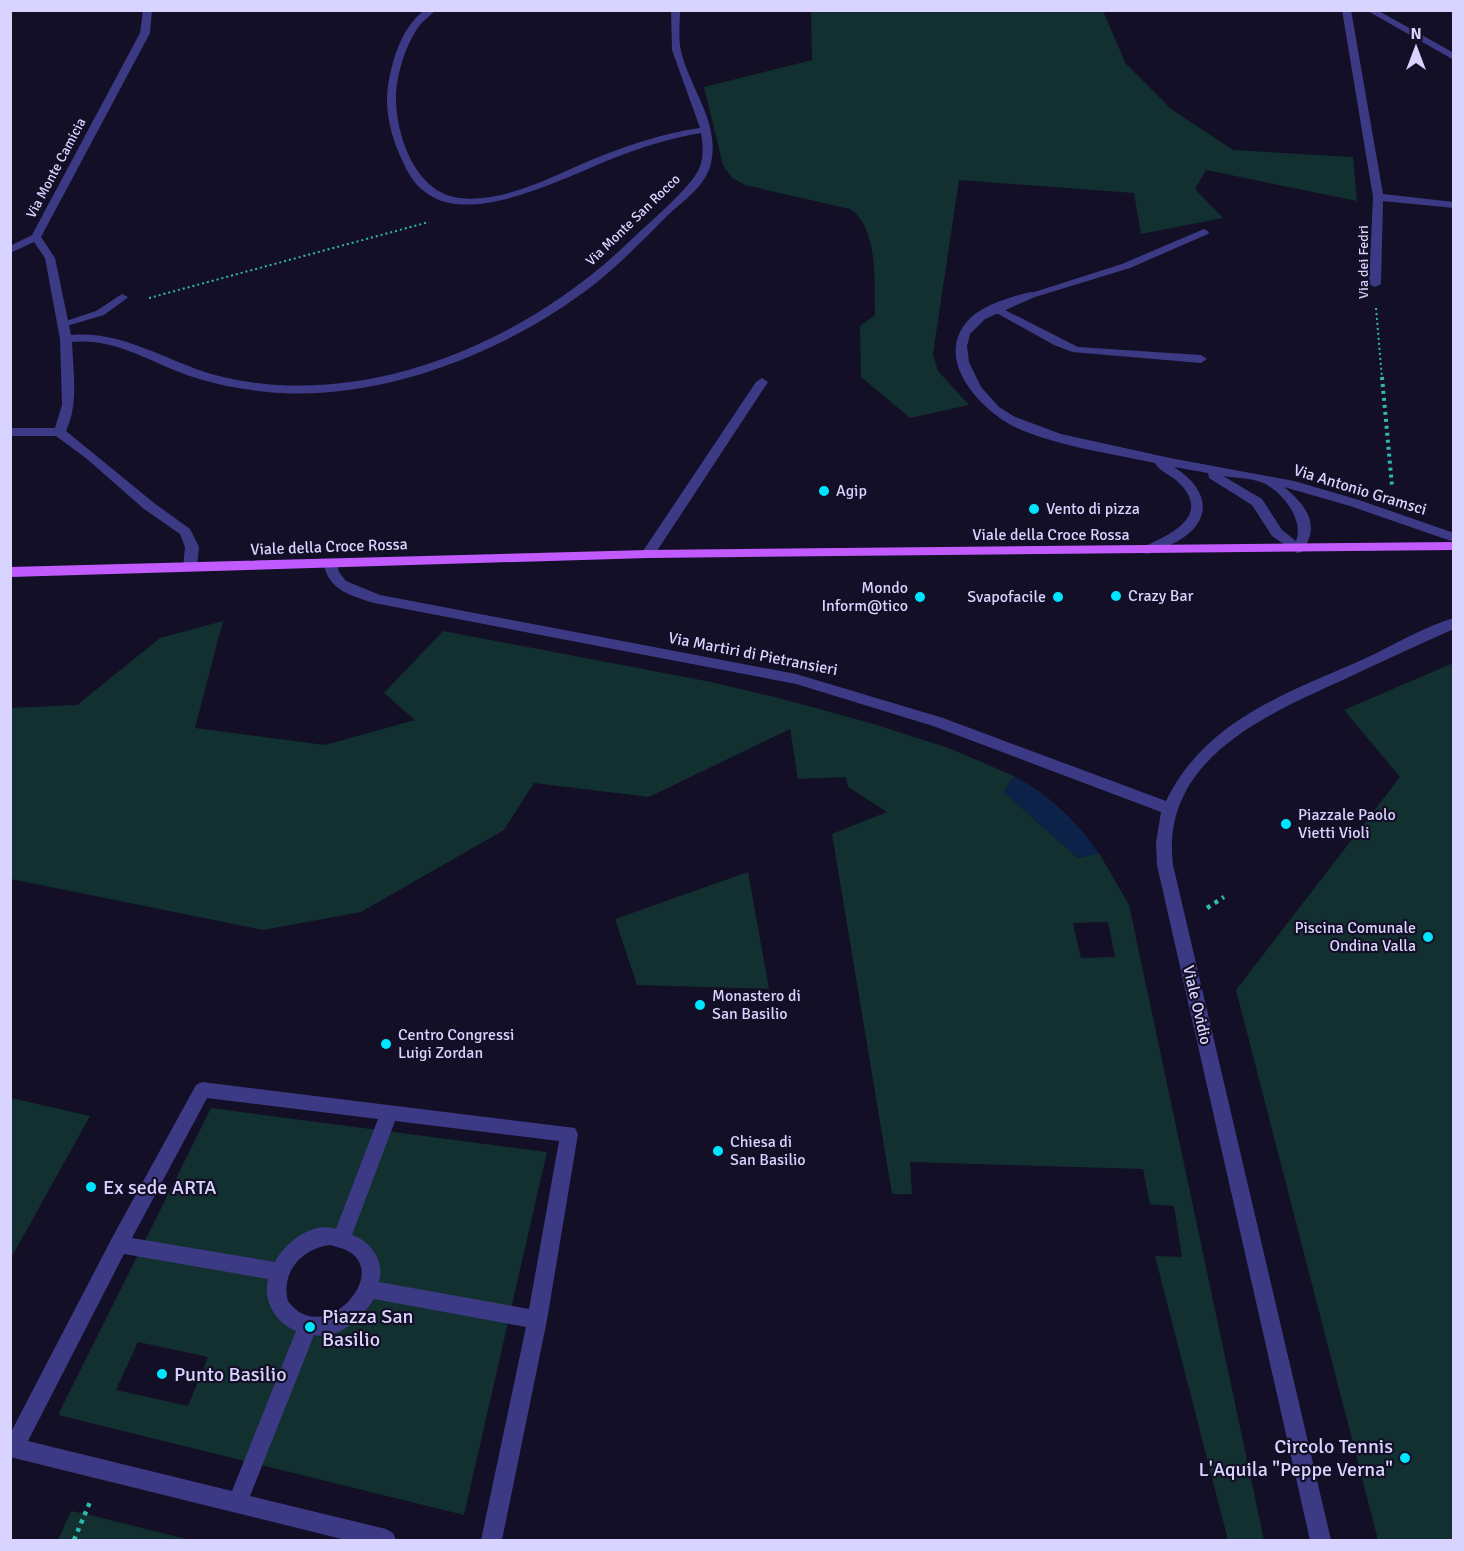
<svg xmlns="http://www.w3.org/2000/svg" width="1464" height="1551" font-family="Signika,sans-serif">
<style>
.green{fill:#12302f;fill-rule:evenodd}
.water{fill:#0c2248}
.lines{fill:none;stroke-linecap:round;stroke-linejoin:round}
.path-far2{stroke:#2fb8b0;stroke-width:2;stroke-dasharray:2 3;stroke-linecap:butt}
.path-far1{stroke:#2fb8b0;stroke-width:4;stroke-dasharray:3 4;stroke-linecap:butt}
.path{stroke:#2fb8b0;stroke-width:4.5;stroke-dasharray:4 5;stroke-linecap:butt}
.service{fill:#3d3a85;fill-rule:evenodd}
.minor{fill:#3d3a85;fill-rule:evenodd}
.tertiary{fill:#3d3a85;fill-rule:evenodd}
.primary{fill:#c25bff;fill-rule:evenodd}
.poi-dot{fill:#00e5ff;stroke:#130f26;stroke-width:2}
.labels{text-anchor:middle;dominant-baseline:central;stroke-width:4.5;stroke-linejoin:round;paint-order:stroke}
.far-street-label{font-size:14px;fill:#d9d4ff;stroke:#130f26}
.street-label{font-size:16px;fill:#d9d4ff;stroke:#130f26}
.poi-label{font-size:16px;fill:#d9d4ff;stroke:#130f26;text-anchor:start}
.near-poi-label{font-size:20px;fill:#d9d4ff;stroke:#130f26;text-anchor:start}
</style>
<rect width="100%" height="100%" fill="#130f26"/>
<!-- green -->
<path class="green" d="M811,11h292l23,53 45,45 62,41 120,7 4,44 -151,-31 -11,19 28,29 -82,16 -7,-41 -175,-13 -26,174 5,17 31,34 -59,13 -49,-41 -1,-51 15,-11c-1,-32 4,-87 -25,-106l-105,-24 -13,-7 -9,-13 -19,-78 108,-27z
M223,621l-28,107 130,17 90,-25 -31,-27 59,-62 268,51 68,16 95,26 77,25 63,27 -10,16 74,66 21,-5 30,52 135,635h-36l-73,-284 27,1 -8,-51 -24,-2 -7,-35 -233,-7 2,32h-20l-60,-360 55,-22 -39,-25 -2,-10 -48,2 -8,-50 -141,68 -115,-14 -30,47 -143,82 -98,18 -252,-51 -1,-171 67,-3 83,-67zM1108,922l7,35 -34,1 -8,-35z
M1453,663v877h-75l-142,-550 164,-213 -56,-67z
M748,872l21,117 -132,-4 -22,-66z
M11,1098l79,18 -79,142 -1,-160z
M211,1108l336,44 -83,363 -406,-100zM342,1237l30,38 -35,46 -50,-6 -2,-54zM138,1342l70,15 -20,49 -72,-16z
M71,1511l15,3 104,26h-132z"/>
<!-- water -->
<path class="water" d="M1014,776c38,21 60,43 85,77l-21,5 -74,-66z"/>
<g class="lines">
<!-- path-far2 -->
<path class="path-far2" d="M149,298l280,-76
M1376,308l6,70"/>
<!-- path-far1 -->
<path class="path-far1" d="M1382,377l10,109"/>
<!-- path -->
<path class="path" d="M1207,908l17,-11
M74,1540l16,-38"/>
<!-- service -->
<path class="service" d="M1204,229l5,3 -1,2 -78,34 -95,29h-8l-2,-2 97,-31z
M122,294l6,3 -2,2 -22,16 -41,12 -6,-3 39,-13z
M997,306l81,41 123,8 6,4 -6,4 -129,-11 -18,-7 -61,-34v-4z
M762,378l6,4 -115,175h-10l-2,-3 2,-3 113,-169z"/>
<!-- minor -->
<path class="minor" d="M143,10h9l-2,23 -109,204 14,21 16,77c55,-5 100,30 152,42 146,34 306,-37 410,-139 16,-15 58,-51 66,-69 5,-11 4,-24 2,-36 -30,5 -59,14 -87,25 -46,18 -137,66 -183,38 -14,-8 -22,-20 -28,-34 -11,-22 -19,-51 -15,-76 4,-26 14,-60 37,-76h11c-7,7 -14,11 -19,19 -12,18 -20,45 -21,65 -1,40 19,99 64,104 44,5 91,-21 131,-38 35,-14 71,-27 109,-32l-28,-78 -1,-40h9c0,14 -2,28 1,41 9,38 39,71 30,112 -5,24 -30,39 -46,55 -22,22 -44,45 -69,65 -88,69 -216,120 -329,109 -29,-3 -60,-9 -88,-20 -36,-14 -67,-34 -107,-30 1,29 7,62 -6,89l88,72 36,26 9,18 -2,21 -7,4 -7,-4 2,-21 -5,-13 -36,-25 -57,-50 -31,-23h-46v-8h45l7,-23 -2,-66 -15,-81 -11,-16 -24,11v-7l22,-11 108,-202z
M1342,10h9l32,184 71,8v6l-71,-7 -2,83 -6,3 -6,-3 4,-87z
M1031,292l4,1v4l-50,22 -15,15 -3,12 2,16 12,25 18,20 16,10 46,17 109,24 124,23 65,19 95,33v9l-104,-36 -66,-19c23,19 37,38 18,65l-5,1 -25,-17 -20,-31 -43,-27 -1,-5 -34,-6c42,27 37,61 -8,80 -8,4 -15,8 -23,6l-2,-3 2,-3c30,-13 70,-33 34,-66 -7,-6 -18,-10 -22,-18 -45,-10 -95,-16 -138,-35 -34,-16 -83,-66 -51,-105 13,-17 44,-26 65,-31zM1223,476c12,2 27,2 38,6 19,7 44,37 35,59l-14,-11 -20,-31z
M331,560l5,1 3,11 7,9 34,14 416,79 147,44 223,83c40,-82 122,-108 200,-143 28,-13 57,-31 88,-40v11c-37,16 -73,33 -109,50 -79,36 -185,80 -172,186l158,675h-21l-153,-675 -1,-22 5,-31 -228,-86 -137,-42 -422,-81c-22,-7 -46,-13 -50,-39z
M202,1082l373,46 3,6 -31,186 -45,220h-21l45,-213 -152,-28c-12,19 -35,41 -60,36l-64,161 136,33 7,4 3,7h-50l-336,-83v-23l102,-196 84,-153zM207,1098l171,21 -42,110c-24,-8 -51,14 -61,33l-143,-24zM395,1121l164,20 -30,168 -150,-27c6,-20 -8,-41 -27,-47zM330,1245c6,2 13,3 18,6 43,24 -26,98 -60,50 -8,-29 15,-53 42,-56zM124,1254l144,25c-5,22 7,43 28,52l-64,160 -204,-50z"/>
<!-- tertiary -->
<path class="tertiary" d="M1366,10h11l77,43v7z"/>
<!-- primary -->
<path class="primary" d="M1454,542v8l-806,8 -638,19v-10l638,-17z"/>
</g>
<!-- markers -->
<g class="poi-dot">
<circle cx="824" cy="491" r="6"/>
<circle cx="1034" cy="509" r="6"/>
<circle cx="1116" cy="596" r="6"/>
<circle cx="920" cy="597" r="6"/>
<circle cx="1058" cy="597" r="6"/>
<circle cx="1286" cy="824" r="6"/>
<circle cx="1428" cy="937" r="6"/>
<circle cx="700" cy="1005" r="6"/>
<circle cx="386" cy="1044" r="6"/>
<circle cx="718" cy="1151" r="6"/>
<circle cx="91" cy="1187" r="6"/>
<circle cx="310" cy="1327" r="6"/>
<circle cx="162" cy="1374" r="6"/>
<circle cx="1405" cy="1458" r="6"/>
</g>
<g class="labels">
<!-- far-street labels -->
<g class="far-street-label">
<text transform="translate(56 168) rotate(-62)">Via Monte Camicia</text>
<text transform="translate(633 220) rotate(-44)">Via Monte San Rocco</text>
<text transform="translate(1363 262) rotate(-90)">Via dei Fedri</text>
</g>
<!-- street labels -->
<g class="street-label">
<text transform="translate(1360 490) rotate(17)">Via Antonio Gramsci</text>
<text x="1051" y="535">Viale della Croce Rossa</text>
<text transform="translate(329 547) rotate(-2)">Viale della Croce Rossa</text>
<text transform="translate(753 654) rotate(11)">Via Martiri di Pietransieri</text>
<text transform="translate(1197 1005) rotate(77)">Viale Ovidio</text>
</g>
<!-- poi labels -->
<g class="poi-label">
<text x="836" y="491">Agip</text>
<text x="1046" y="509">Vento di pizza</text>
<text x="908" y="588" text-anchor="end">Mondo<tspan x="908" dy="18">Inform@tico</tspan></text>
<text x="1128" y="596">Crazy Bar</text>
<text x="1046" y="597" text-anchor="end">Svapofacile</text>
<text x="1298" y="815">Piazzale Paolo<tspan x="1298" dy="18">Vietti Violi</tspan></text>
<text x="1416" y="928" text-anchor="end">Piscina Comunale<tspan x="1416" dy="18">Ondina Valla</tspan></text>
<text x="712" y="996">Monastero di<tspan x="712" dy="18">San Basilio</tspan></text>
<text x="398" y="1035">Centro Congressi<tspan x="398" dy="18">Luigi Zordan</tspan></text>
<text x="730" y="1142">Chiesa di<tspan x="730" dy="18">San Basilio</tspan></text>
</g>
<!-- near-poi labels -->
<g class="near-poi-label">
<text x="103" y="1187">Ex sede ARTA</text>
<text x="322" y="1316">Piazza San<tspan x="322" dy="23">Basilio</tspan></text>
<text x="174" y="1374">Punto Basilio</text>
<text x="1393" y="1446" text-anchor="end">Circolo Tennis<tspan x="1393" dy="23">L'Aquila "Peppe Verna"</tspan></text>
</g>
</g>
<!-- border -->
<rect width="1464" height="1551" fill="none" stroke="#d9d4ff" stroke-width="24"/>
<!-- north arrow -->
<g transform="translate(1416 48)" stroke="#130f26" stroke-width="4.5" paint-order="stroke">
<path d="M0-4.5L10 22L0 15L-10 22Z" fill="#d9d4ff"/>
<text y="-9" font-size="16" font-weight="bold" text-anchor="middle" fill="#d9d4ff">N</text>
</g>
</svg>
